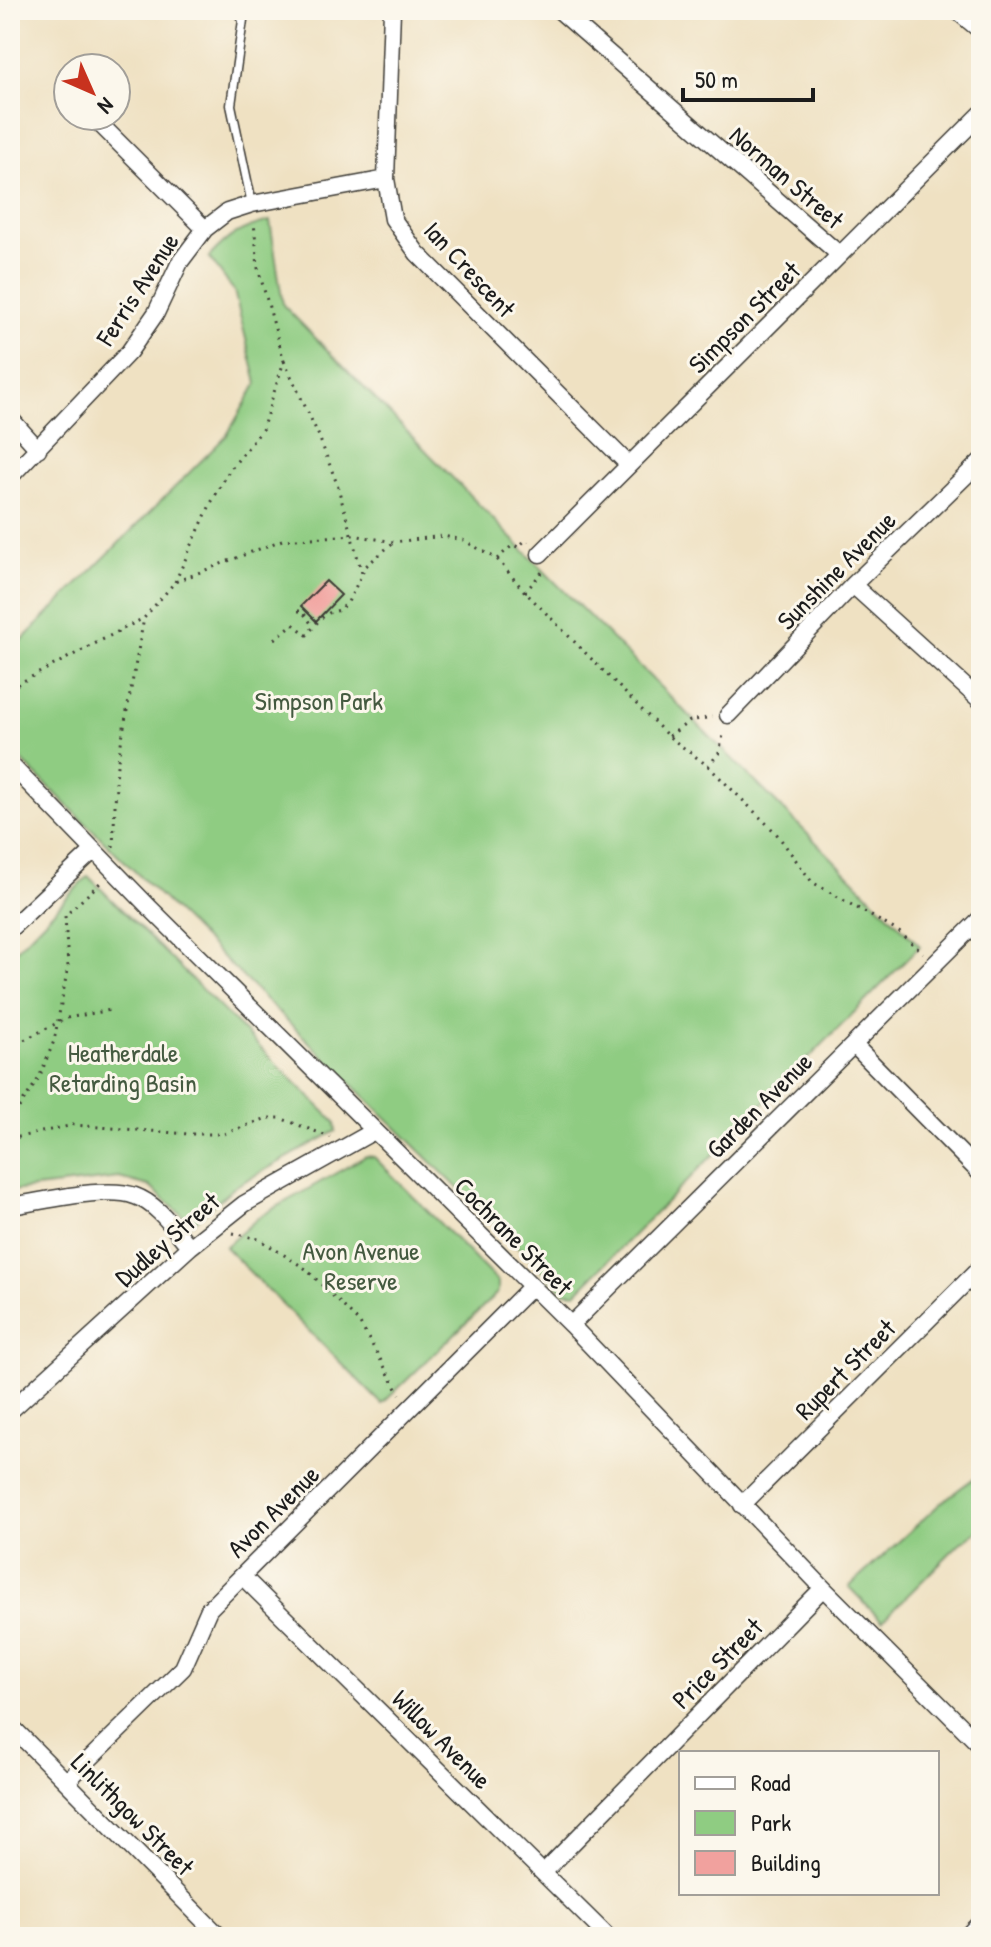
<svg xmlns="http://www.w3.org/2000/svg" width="991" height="1947" font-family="'Patrick Hand',sans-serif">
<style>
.green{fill:#8fcc82;stroke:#56744f;stroke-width:2}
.building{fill:#f1a19e}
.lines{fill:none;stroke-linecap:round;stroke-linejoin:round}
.lane-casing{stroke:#3c3a35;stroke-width:11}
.street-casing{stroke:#3c3a35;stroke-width:19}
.path{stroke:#3c3a35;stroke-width:3;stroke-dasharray:2 6;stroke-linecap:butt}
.lane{stroke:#fff;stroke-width:8}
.street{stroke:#fff;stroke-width:16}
.labels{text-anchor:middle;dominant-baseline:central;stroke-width:6;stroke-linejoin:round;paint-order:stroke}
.street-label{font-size:26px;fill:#1c1c1c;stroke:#fbf7ec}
.park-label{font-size:26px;fill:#445a40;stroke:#fbf7ec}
</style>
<rect width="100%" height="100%" fill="#fbf7ec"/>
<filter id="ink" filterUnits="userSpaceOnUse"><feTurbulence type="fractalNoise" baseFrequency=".0125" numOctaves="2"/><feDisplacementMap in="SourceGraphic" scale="16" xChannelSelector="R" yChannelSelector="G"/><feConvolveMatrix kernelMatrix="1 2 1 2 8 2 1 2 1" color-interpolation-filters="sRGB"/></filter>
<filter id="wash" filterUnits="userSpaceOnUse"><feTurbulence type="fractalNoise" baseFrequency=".006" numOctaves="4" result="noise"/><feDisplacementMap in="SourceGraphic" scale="32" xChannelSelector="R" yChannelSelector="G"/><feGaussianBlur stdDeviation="1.8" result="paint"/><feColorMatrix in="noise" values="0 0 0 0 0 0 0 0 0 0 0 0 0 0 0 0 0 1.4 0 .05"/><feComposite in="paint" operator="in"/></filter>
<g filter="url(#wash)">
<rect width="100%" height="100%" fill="#efe1c2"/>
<!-- green -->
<path class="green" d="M270,221l13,84 263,268 374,373 -344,347 -12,-1 -554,-543v-97l217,-217 30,-52 -23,-92 -25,-34c20,-22 32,-29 61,-36z
M88,876l247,246 1,9 -102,56 -42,37 -43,-38 -30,-8 -109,13v-235z
M366,1156l8,1 124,125v10l-116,112 -157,-157 34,-30z
M981,1473v55l-22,16 -77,77 -33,-34 94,-86z"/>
<g id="blocks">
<!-- building -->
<path class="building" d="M326,581l15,14 -25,26 -15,-15z"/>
</g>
</g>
<g filter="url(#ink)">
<use href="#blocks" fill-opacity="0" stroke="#3c3a35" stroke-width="2"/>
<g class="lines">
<defs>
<path id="lane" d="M236,10l7,10 -12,85 21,99"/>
<path id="street" d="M392,10l-6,169 7,40 24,34 212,212
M559,10l281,245
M956,10l25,21
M99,123l106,106
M10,418l28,31
M10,477l119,-125 27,-39 24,-51 25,-33 22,-17 25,-8 134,-25
M540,554l441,-440
M853,585l128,116
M728,715l125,-130 128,-124
M10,764l139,143 422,418 252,263 158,158
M10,929l83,-78
M854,1045l127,129
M10,1206c32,-4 96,-21 125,-10 23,8 40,34 55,51
M571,1325l410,-407
M10,1411l180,-164 54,-43 130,-73
M742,1505l239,-238
M242,1576l366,361
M10,1725l210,212
M67,1781l116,-113 26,-59 322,-322
M543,1873l280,-285
M966,1937l15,-15"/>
</defs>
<!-- lane casing -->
<use href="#lane" class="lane-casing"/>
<!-- street casing -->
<use href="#street" class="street-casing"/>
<!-- path -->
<path class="path" d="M284,361l34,73 19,50 25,89
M497,559l16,-14 5,2 8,-7 2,2
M175,582l36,-79 18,-32 33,-41 22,-69 -26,-93 -4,-46
M525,592l18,-21
M298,611h4l11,15
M275,639l18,-15 14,11 13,-16 9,-6 11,-3 8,-8 18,-36 28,-24
M10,688l134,-70
M669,736l21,-15 22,-4
M708,766l11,-13 5,-22
M113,847l4,-82 27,-147 31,-36 107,-42 71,-5 41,7 49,-6 20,4 34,19 28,33 143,144 40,30 68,67 36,49 87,50 24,21
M10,1047l57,-29 44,-8
M10,1121l29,-43 15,-37 14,-74 -3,-51 36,-34
M10,1139l63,-14 115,9h36l43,-16h13l50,19
M233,1233l26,6 47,30 53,53 41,72"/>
<!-- lane -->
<use href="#lane" class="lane"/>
<!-- street -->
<use href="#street" class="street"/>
</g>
</g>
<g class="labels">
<!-- street labels -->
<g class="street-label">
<text transform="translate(787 177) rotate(41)">Norman Street</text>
<text transform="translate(470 269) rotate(47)">Ian Crescent</text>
<text transform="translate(137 289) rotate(-57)">Ferris Avenue</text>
<text transform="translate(744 317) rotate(-45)">Simpson Street</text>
<text transform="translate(836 570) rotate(-45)">Sunshine Avenue</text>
<text transform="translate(759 1105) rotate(-45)">Garden Avenue</text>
<text transform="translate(514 1236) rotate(45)">Cochrane Street</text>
<text transform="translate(167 1239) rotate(-41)">Dudley Street</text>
<text transform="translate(845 1369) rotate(-45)">Rupert Street</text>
<text transform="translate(273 1511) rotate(-45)">Avon Avenue</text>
<text transform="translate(717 1663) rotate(-45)">Price Street</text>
<text transform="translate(442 1739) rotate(45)">Willow Avenue</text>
<text transform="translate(133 1814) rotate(45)">Linlithgow Street</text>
</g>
<!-- park labels -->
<g class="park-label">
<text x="319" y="700">Simpson Park</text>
<text x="123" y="1052">Heatherdale<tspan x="123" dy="30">Retarding Basin</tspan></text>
<text x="361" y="1250">Avon Avenue<tspan x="361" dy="30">Reserve</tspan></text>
</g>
</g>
<!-- margin -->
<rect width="991" height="1947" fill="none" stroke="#fbf7ec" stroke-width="40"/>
<!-- legend -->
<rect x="679" y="1751" width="260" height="144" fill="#fbf7ec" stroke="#a29f99" stroke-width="2"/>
<rect x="695" y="1777" width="40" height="12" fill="#ffffff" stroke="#a29f99" stroke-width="2"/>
<text x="751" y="1791" font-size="24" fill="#1c1c1c">Road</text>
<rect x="695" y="1811" width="40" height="24" fill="#8fcc82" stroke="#a29f99" stroke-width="2"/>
<text x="751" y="1831" font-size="24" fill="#1c1c1c">Park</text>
<rect x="695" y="1851" width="40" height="24" fill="#f1a19e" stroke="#a29f99" stroke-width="2"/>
<text x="751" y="1871" font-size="24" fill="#1c1c1c">Building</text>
<!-- north arrow -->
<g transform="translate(92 92) rotate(135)"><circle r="38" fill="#fbf7ec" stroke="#a29f99" stroke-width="2"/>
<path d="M0-6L14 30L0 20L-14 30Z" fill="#c8321e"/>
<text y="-12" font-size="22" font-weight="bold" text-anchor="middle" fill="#1c1c1c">N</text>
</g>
<!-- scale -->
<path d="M683 88v12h130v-12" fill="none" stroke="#1c1c1c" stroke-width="4"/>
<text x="695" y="88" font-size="24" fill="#1c1c1c" stroke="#fbf7ec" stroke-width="6" paint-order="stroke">50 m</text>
</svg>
